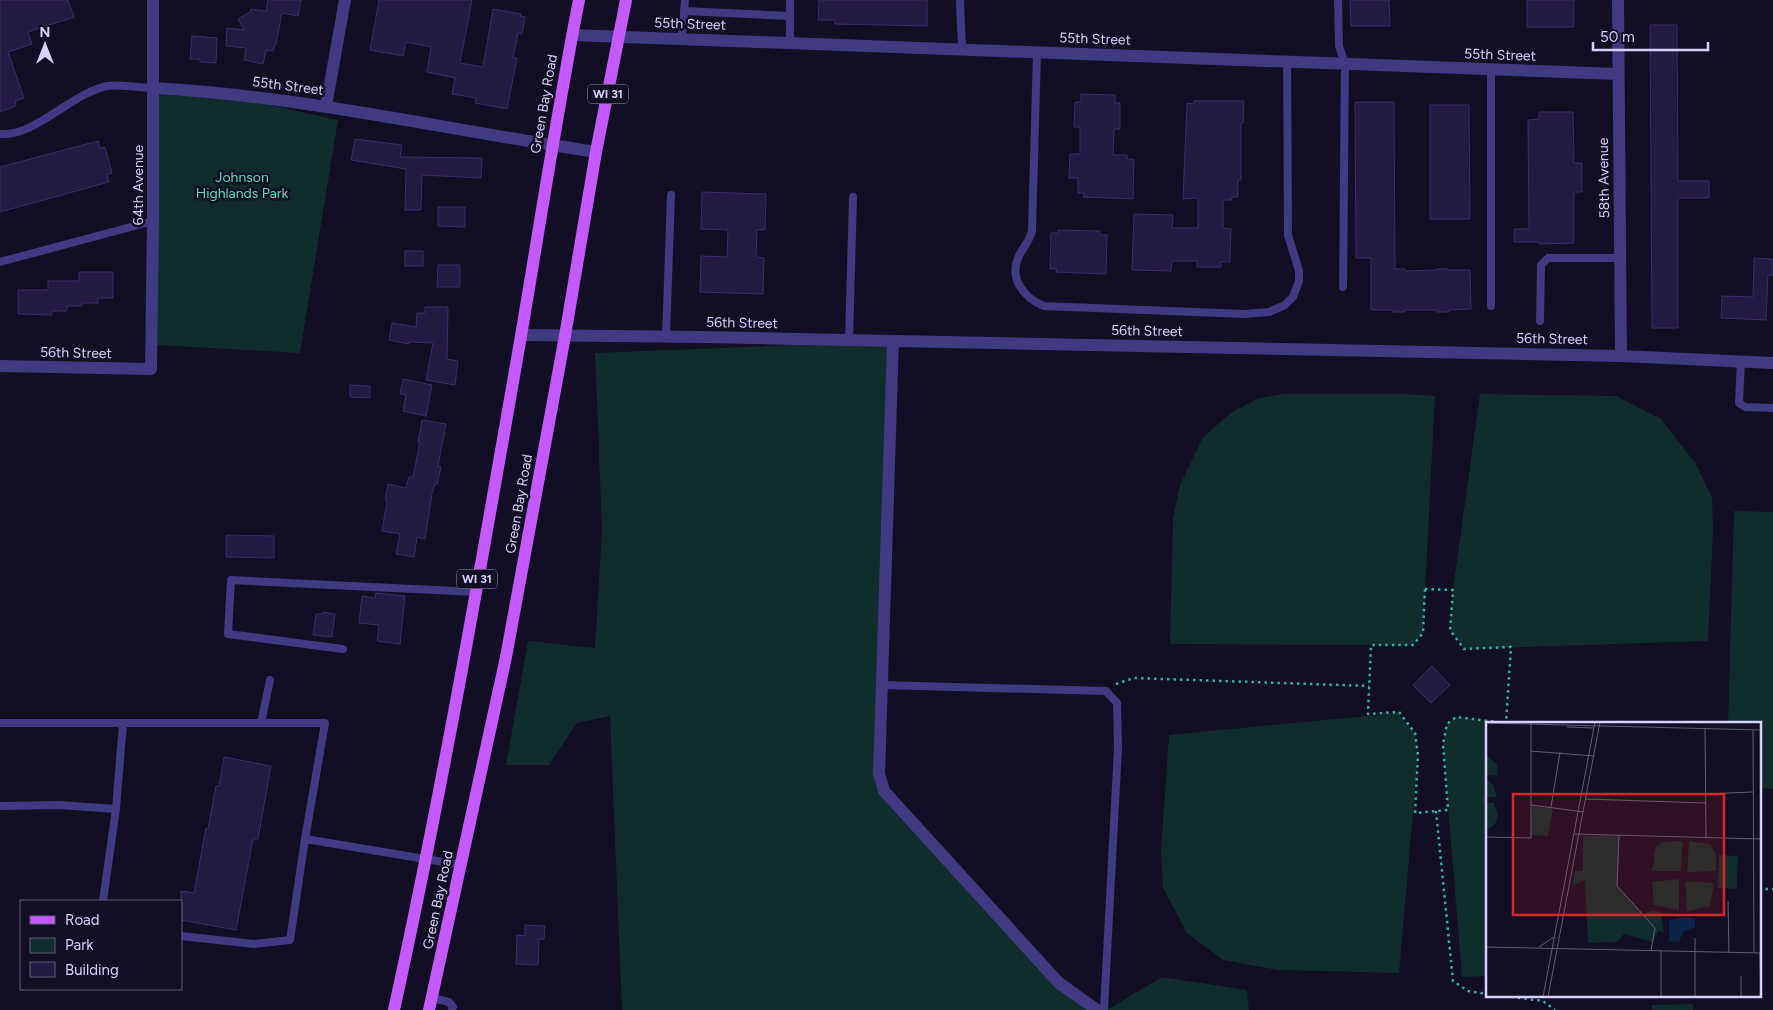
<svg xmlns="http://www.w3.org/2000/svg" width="1773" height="1010" font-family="Figtree,sans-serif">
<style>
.green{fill:#112c2c}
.building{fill:#241b43;stroke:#3c2d6f}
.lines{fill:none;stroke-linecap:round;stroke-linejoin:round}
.path{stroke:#30b2af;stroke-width:2.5;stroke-dasharray:2.5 4;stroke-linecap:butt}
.service{stroke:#3f3a81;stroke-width:8}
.minor{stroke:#3f3a81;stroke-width:12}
.primary{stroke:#c55afc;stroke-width:12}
.labels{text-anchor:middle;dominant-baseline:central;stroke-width:5;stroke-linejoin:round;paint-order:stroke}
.shield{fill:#120e23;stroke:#9c96bc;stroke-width:1}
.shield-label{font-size:12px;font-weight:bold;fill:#d7d1fe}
.street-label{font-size:14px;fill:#d7d1fe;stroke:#120e23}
.park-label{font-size:14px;fill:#5eddc1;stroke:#120e23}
.inset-road{fill:none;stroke:#615c7b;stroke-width:1}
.view{fill:#d62828;fill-opacity:0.15;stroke:#d62828;stroke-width:2.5}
.inset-edge{fill:none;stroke:#d7d1fe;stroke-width:2.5}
</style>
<rect width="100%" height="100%" fill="#120e23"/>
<!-- green -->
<path class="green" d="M159,95l78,3 101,22 -38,233 -144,-8z
M893,341l-9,450 175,192 45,27h-482l-12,-294 -33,7 -28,42h-43l22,-124 67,7 7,-119 -7,-176z
M1286,394h119l30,2 -12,237 -10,12 -243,-1 3,-125 7,-34 23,-48 29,-25 27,-14z
M1480,394l136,2 45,23 35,45 16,34 1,33 -5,110 -244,8 -14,-19 3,-40z
M1734,511l39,1v277l-14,-1v-64h-31z
M1398,713l17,20 3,22 -19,218 -121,-3 -55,-10 -36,-27 -24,-45 -2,-37 8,-116z
M1456,717l53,7h-22v252l-25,1 -19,-233 4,-20z
M1162,977l85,13 2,20h-142z
M1693,1004v6h-41v-5z"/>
<!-- building -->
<path class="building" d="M0,0h68l6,17 -46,15 4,12 -24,8 16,46 -9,3 1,5 -16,6z
M268,0h33l-3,16 -16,-3 -6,31h-1l-2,7 -7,-1 -3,14 -19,-4 2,-12 -20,-2 1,-18 17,2 -6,-11 12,-7 1,-3 15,2z
M379,0h93l-12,63 23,4 10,-58 28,5 -1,2 5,1 -3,17 -4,-1 -5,25h4l-10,51 -32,-6 1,-5 -24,-4 3,-16 -28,-6 4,-25 -25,-5 -3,14 -33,-6z
M819,0h108v26l-92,-2v-4h-17z
M1350,0h39l1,26h-39z
M1527,0h47v27h-47z
M1650,25h27l1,156h31v17h-31v130h-26z
M192,36l25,2 -1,25 -16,-1v-3h-10z
M1081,94l34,1v8h5v26h-6l-1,26h14v4h7l-1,40 -49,-2v-4h-6v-15h-9l1,-24h10v-27h-6l1,-25h6z
M1194,101h50l-1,22h-2v57h-3v17h-6l-1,3h-8v28l8,1 -1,33h-9v5h-24v-6h-25l-1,10 -39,-1 2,-56 39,1 -1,13h26v-30l-15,1 4,-96 7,1z
M1355,102h39l1,167h10v2l32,-1v-1h11v1h22l1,39 -22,1v2h-12v-2h-32v2h-12v-2h-22v-52h-15z
M1430,105h39l1,114h-40z
M1539,112h34l1,51h8v29h-8v51l-35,1v-2h-25v-13h15l-1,-109 11,-1z
M355,139l47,6 -2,12 82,1 -1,20 -59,-3 -1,35h-16l1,-41 -55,-9z
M98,141l2,7 5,-1 7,26 -5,2 2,7 -109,30v-45z
M702,192l64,2 -1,36h-8l-1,27 8,1 -1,36 -63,-2 1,-36 26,1 1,-27 -27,-1z
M438,207h27v20l-27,-1z
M1058,230l42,1v4h7l-1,39 -50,-2 1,-3h-7l1,-36h7z
M405,251h18v15h-18z
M1754,258l18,1v17l-4,-1 -2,45 -45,-2 1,-22 31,1z
M438,265h22v22h-23z
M79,272h34v26h-15v5h-16v3h-15v5h-15v4l-34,-1v-24h30v-9h31z
M425,307h23l-1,52 11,2 -3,24 -29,-5 7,-37 -24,-1v2l-20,-4 3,-17 24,4 1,-14h8z
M403,379l29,6 -6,31 -23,-5 3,-16 -6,-1z
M350,385l20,1v12l-20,-1z
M422,420l24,4 -8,42 3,1 -4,17h-2l-3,10 -7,45 -8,-2 -3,20 -18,-3 4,-20 -18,-3 5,-30 -2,-1 3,-16 18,4 3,-11h4l7,-35h-2z
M226,535l48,1v22l-48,-1z
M376,593l29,3 -5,48 -23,-3 2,-16 -20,-2 3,-27 13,2z
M323,612l12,2 -3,23 -19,-2 3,-21h7z
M1432,666l18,19 -19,18 -18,-18z
M224,757l47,9 -13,73h-5l-17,91 -55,-10v-29l13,2 12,-65 2,1 8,-43h3z
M525,925l20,1 -1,13h-5l-1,26 -22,-1 1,-29 8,1z"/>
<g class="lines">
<!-- path -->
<path class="path" d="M1425,589l28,1 -3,40 14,19 47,-2 -5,76 -50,-6 -9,7 -4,20 5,66 -33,3 3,-58 -3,-22 -16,-21 -31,2 3,-69h42l10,-12z
M1116,684l18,-6 235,8
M1436,811l17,170 15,10 19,3
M1759,889h14
M1505,996l38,5 12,9"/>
<!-- service -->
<path class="service" d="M960,0l2,49
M1338,0l1,46 6,18 -2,223
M684,11l106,5v26
M790,16v-16
M682,38l3,-38
M1037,52l-5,179c-2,10 -9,16 -13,25 -11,22 5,42 25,50l201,8 24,-2 16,-7 8,-8 6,-16v-10l-11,-36 -1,-174
M1491,69v237
M0,134c35,3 72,-41 107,-48 13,-2 33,2 46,2
M0,262l153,-41
M1540,321l1,-56 7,-7h72
M666,337l5,-142
M849,340l4,-143
M1741,361l-2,42 6,4 28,1
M343,649l-115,-15 3,-54 244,12
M881,685l225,6 11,12 1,45 -14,262
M0,723h325l-20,116 156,26
M261,723l9,-43
M0,806l59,-1 57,4 -13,92
M116,809l7,-86
M181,936l73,8 36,-4 15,-101
M432,998l17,4 4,5 -1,3"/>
<!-- minor -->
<path class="minor" d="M1618,0l3,356
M572,35l1045,39
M153,88c150,8 295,42 443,64
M326,106l19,-106
M521,335l182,2 918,19 152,7
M893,341l-14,433 5,17 175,192 38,27
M0,366l151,3 2,-148v-221"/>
<!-- primary -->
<path class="primary" d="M394,1010c49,-223 88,-450 127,-674 19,-112 36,-224 58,-336
M429,1010l77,-353 59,-321 31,-184 30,-152"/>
</g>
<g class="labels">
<!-- shield labels -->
<g class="shield">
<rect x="588" y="84.5" width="40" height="19" rx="4"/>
<rect x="457" y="569.5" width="40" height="19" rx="4"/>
</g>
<g class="shield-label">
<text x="608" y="94">WI 31</text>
<text x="477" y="579">WI 31</text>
</g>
<!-- street labels -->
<g class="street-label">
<text transform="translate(690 24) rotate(2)">55th Street</text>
<text transform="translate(1095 39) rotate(2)">55th Street</text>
<text transform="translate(1500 55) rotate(2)">55th Street</text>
<text transform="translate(288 86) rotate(7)">55th Street</text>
<text transform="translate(544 104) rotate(-80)">Green Bay Road</text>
<text transform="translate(1604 178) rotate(-91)">58th Avenue</text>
<text transform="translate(138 185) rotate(-90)">64th Avenue</text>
<text transform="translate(742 323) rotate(1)">56th Street</text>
<text transform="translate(1147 331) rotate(1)">56th Street</text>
<text transform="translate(1552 339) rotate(1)">56th Street</text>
<text transform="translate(76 353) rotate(1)">56th Street</text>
<text transform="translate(519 504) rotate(-80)">Green Bay Road</text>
<text transform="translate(438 900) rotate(-78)">Green Bay Road</text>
</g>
<!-- park labels -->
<g class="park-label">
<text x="242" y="177">Johnson<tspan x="242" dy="16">Highlands Park</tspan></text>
</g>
</g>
<!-- overview -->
<g transform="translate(1486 722)">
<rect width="275" height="275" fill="#120e23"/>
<path d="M0,33l11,9 1,12 -12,-1zM0,57l7,6 4,12h-11zM0,81h8l4,12 -3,9 -9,7zM46,84l21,3 -5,27 -17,-1zM133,113l-2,51 27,28 7,-3 10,1 3,21 -6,-2 -5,11 -29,-8 -7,8 -29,1 -3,-63 -12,5 2,-14h8v-35zM197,119l-2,30h-29l4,-25 7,-4zM203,119l21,3 6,10v17l-29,1zM233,133l19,1 -1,33 -19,-1zM193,157v31l-25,-5 -2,-23zM199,159l29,2 -4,23 -23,5z" fill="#112c2c"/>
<path d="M198,195l11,1v9l-12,5 -4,10 -10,-1v-21z" fill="#0d2247"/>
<path class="inset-road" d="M0,1l275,7M81,5l27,1M219,7l1,108M267,8l1,223M44,29l64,5M219,72l48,-2M100,77l119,4M45,83l53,7M65,85l9,-55M89,112l186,5M133,113l-2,51 38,42 -4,23M0,115l45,1v-114M242,179l1,51M0,225l275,6M53,225l15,-10M274,231l1,44M57,275l52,-275M62,275l52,-275M175,275v-46M209,275v-59M255,275v-21"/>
<path class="view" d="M27,72h211v121h-211z"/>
<rect width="275" height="275" class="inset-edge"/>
</g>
<!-- legend -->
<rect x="20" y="900" width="162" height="90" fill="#120e23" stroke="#615c7b"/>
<rect x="30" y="916" width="25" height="8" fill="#c55afc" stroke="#615c7b"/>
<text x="65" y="925" font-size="15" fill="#d7d1fe">Road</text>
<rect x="30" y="938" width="25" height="15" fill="#112c2c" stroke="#615c7b"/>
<text x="65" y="950" font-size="15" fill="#d7d1fe">Park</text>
<rect x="30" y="962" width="25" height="15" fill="#241b43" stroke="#615c7b"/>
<text x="65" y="975" font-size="15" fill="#d7d1fe">Building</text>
<!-- north arrow -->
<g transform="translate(45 45)" stroke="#120e23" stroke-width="4" paint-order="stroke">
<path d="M0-4L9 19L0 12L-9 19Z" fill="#d7d1fe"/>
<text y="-8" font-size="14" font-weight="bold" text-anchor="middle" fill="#d7d1fe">N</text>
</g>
<!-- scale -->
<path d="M1593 42v8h115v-8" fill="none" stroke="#d7d1fe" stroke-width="2.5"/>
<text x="1600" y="42" font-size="15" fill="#d7d1fe" stroke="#120e23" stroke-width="4" paint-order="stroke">50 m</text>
</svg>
